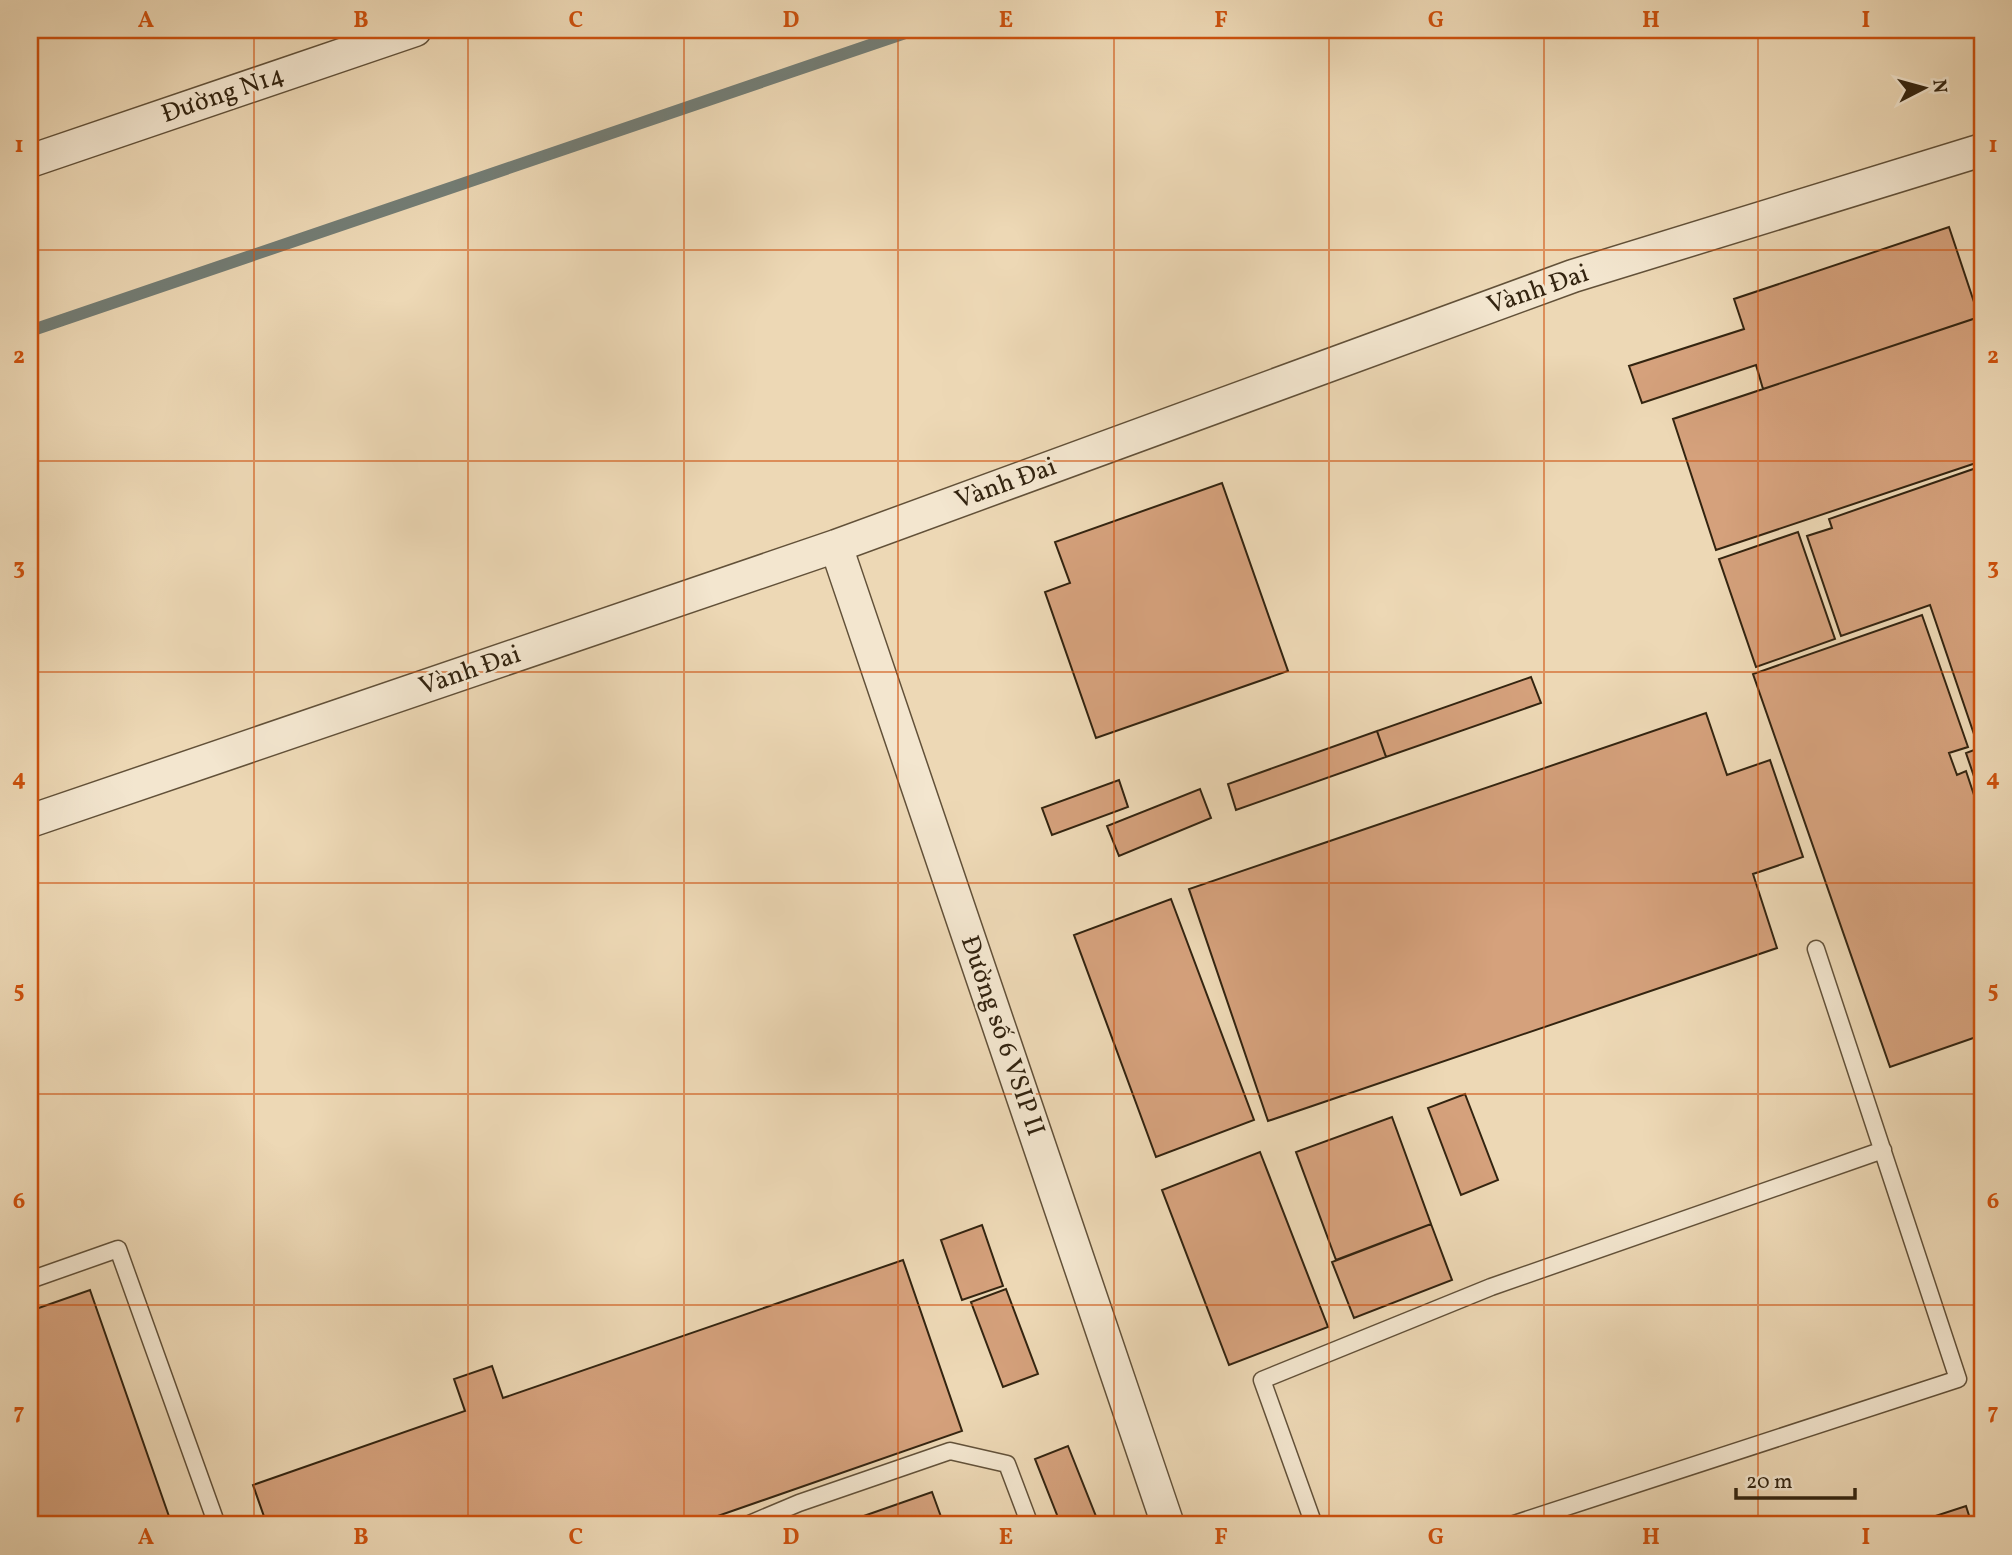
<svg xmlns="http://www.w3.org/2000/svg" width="2012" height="1555" font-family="Vollkorn,serif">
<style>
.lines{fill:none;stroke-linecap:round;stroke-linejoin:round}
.stream{stroke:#737d75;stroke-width:12}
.building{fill:#d5a17c;stroke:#332410;stroke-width:2}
.service-casing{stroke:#625139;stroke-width:19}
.minor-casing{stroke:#625139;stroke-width:35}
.service{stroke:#f3e6cf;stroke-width:16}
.minor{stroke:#f3e6cf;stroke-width:32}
.grid{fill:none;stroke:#cd510d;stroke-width:2;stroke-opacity:0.55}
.labels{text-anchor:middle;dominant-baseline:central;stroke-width:5;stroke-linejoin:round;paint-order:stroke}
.street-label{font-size:26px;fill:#332410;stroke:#f3e6cf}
.neatline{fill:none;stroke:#cd510d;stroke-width:2.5}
.grid-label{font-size:23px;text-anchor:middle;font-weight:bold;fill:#cd510d}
</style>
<rect width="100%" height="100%" fill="#edd8b5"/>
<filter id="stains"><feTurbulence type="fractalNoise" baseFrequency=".00286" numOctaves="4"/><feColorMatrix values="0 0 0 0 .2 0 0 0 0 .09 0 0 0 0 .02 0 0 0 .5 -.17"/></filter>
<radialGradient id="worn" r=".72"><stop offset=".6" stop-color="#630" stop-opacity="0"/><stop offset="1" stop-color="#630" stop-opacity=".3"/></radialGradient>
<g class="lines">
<!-- stream -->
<path class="stream" d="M30,331l884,-301"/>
</g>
<!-- building -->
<path class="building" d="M1949,227l30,90 -216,72 -7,-24 -114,38 -13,-37 115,-37 -10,-30z
M1979,317l3,10v134l-266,89 -43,-131z
M1982,466v275l-5,2 -47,-138 -89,31 -34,-100 25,-8 -3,-9z
M1222,483l66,188 -192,67 -51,-146 25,-9 -15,-41z
M1798,532l37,107 -79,28 -37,-108z
M1922,615l46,132 -19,6 8,22 9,-4 16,48v216l-92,32 -137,-393z
M1531,677l10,26 -155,54 -9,-26z
M1706,713l21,62 43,-15 33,97 -50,17 24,74 -509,173 -79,-232z
M1377,731l9,26 -150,53 -8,-26z
M1982,747v53l-16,-47z
M1119,780l9,27 -76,28 -10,-27z
M1200,789l11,29 -92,38 -12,-30z
M1171,899l83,221 -98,37 -82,-222z
M1465,1094l33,86 -37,15 -33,-87z
M1392,1117l39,107 -95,36 -40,-108z
M1260,1152l68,175 -99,38 -67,-175z
M1431,1224l21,56 -98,38 -22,-56z
M982,1225l21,61 -41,14 -21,-60z
M903,1260l59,171 -270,94h-425l-14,-40 212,-74 -11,-32 38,-13 11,32z
M1006,1289l32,85 -35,13 -32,-85z
M90,1290l82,235h-142v-214z
M1068,1446l31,78 -3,1h-35l-26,-66z
M932,1492l12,33h-106z
M1966,1506l6,19h-64z"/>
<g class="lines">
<defs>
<path id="service" d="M30,1280l88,-31 99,276
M747,1525l52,-22 151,-52 57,13 23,61
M1314,1525l-52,-145 229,-93 392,-137
M1511,1525l447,-146 -142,-430"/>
<path id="minor" d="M30,161l385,-131
M836,546l332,979
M30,821l806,-275 737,-270 409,-126"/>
</defs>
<!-- service casing -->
<use href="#service" class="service-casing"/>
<!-- minor casing -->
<use href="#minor" class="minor-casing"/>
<!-- service -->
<use href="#service" class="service"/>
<!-- minor -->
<use href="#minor" class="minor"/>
</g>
<!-- grid -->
<path class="grid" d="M254,30v1495M468,30v1495M684,30v1495M898,30v1495M1114,30v1495M1329,30v1495M1544,30v1495M1758,30v1495M30,250h1952M30,461h1952M30,672h1952M30,883h1952M30,1094h1952M30,1305h1952"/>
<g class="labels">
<!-- street labels -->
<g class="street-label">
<text transform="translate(223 95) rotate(-19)">Đường N14</text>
<text transform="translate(1538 290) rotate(-19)">Vành Đai</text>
<text transform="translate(1006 484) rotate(-20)">Vành Đai</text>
<text transform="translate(470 671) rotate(-19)">Vành Đai</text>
<text transform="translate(1002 1036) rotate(71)">Đường số 6 VSIP II</text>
</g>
</g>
<!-- margin -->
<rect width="2012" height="1555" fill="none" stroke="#edd8b5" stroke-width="77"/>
<!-- north arrow -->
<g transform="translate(1924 88) rotate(84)" stroke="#f3e6cf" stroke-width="5" paint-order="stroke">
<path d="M0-5L12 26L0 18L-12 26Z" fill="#332410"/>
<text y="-10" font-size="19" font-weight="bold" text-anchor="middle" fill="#332410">N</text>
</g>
<!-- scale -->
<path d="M1736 1488v10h119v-10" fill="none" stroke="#332410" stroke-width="3.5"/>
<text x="1746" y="1488" font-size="21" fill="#332410" stroke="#f3e6cf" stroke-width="5" paint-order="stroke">20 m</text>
<rect x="38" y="38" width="1936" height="1478" class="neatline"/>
<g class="grid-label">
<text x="146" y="27">A</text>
<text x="361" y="27">B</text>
<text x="576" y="27">C</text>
<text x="791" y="27">D</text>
<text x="1006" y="27">E</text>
<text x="1221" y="27">F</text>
<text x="1436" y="27">G</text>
<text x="1651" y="27">H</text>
<text x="1866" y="27">I</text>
<text x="19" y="152">1</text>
<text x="1993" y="152">1</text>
<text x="19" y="363">2</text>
<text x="1993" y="363">2</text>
<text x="19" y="574">3</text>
<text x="1993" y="574">3</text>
<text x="19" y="785">4</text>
<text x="1993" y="785">4</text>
<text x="19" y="997">5</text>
<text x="1993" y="997">5</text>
<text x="19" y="1208">6</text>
<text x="1993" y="1208">6</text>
<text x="19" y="1419">7</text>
<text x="1993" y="1419">7</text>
<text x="146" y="1544">A</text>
<text x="361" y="1544">B</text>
<text x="576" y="1544">C</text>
<text x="791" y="1544">D</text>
<text x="1006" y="1544">E</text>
<text x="1221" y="1544">F</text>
<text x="1436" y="1544">G</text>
<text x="1651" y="1544">H</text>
<text x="1866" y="1544">I</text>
</g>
<rect width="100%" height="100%" filter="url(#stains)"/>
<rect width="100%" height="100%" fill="url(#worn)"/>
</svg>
